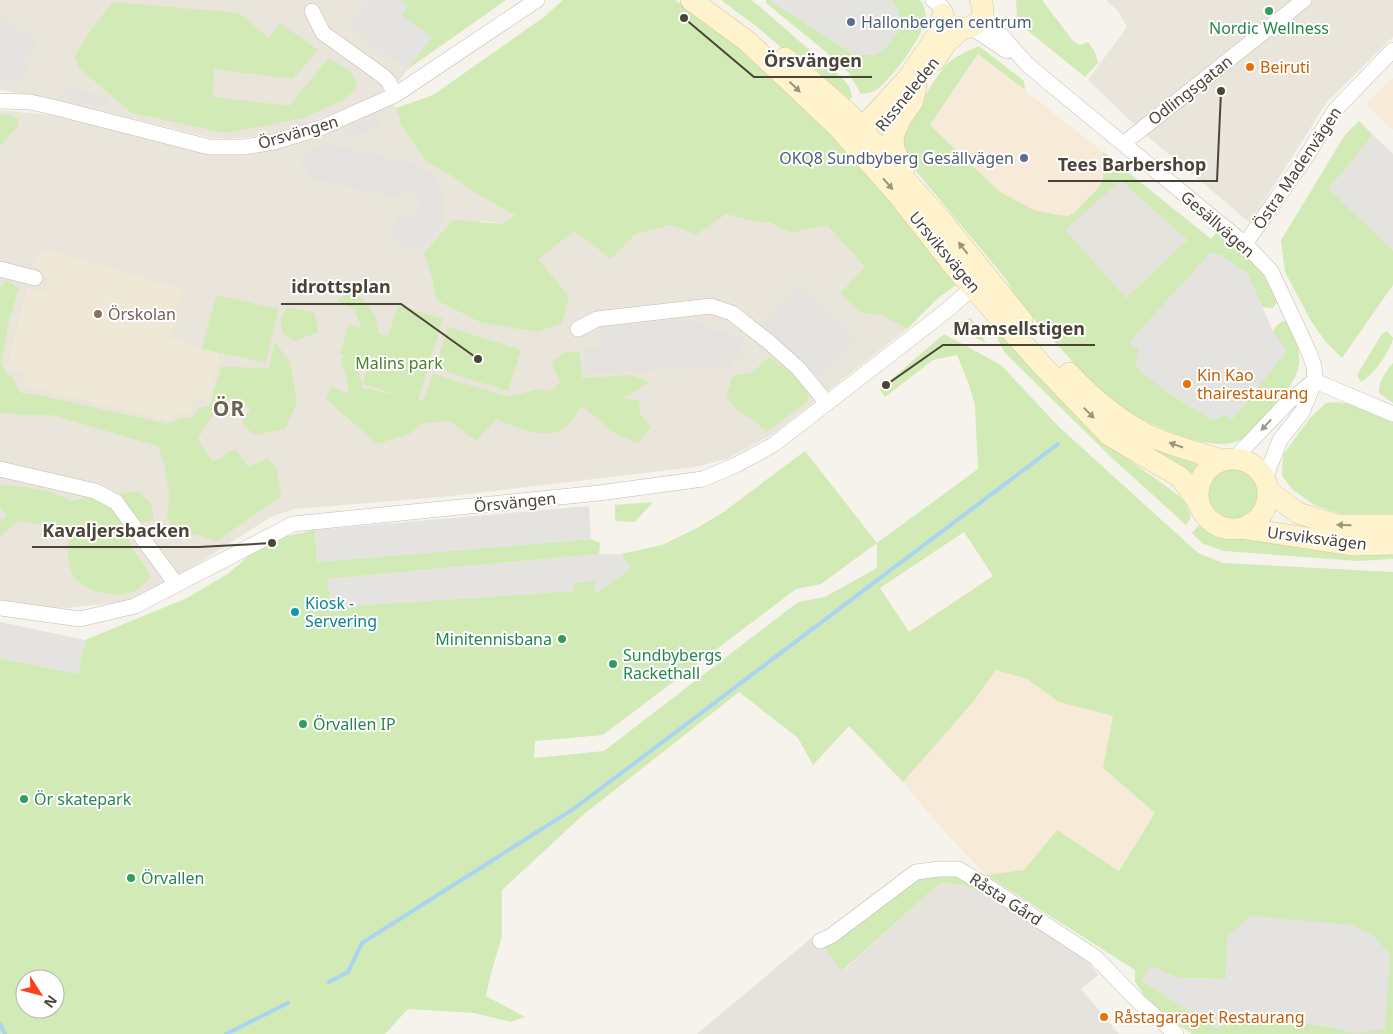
<svg xmlns="http://www.w3.org/2000/svg" width="1393" height="1034" font-family="'Noto Sans',sans-serif">
<style>
.residential{fill:#eae5da}
.commercial{fill:#f7ead8}
.industrial{fill:#e6e2dd}
.education{fill:#efe8d6}
.green{fill:#d2eab5;fill-rule:evenodd}
.parking{fill:#e5e3e0}
.lines{fill:none;stroke-linecap:round;stroke-linejoin:round}
.stream{stroke:#a9d4f2;stroke-width:4}
.street-casing{stroke:#c2bbae;stroke-width:16}
.secondary-casing{stroke:#d6c79b;stroke-width:22}
.street{stroke:#fff;stroke-width:15}
.secondary{stroke:#fff3cd;stroke-width:21}
.oneway{fill:#9c937c}
.oneway2{fill:#9c9892}
.leisure-dot{fill:#2e9e5b;stroke:#fff;stroke-width:2}
.service-dot{fill:#5c6f8a;stroke:#fff;stroke-width:2}
.food-dot{fill:#e8710a;stroke:#fff;stroke-width:2}
.education-dot{fill:#8d6e63;stroke:#fff;stroke-width:2}
.culture-dot{fill:#0f9aa8;stroke:#fff;stroke-width:2}
.labels{text-anchor:middle;dominant-baseline:central;stroke-width:4;stroke-linejoin:round;paint-order:stroke}
.service-label{font-size:16px;fill:#4e5e75;stroke:#fff;text-anchor:start}
.leisure-label{font-size:16px;fill:#27864d;stroke:#fff;text-anchor:start}
.food-label{font-size:16px;fill:#c56008;stroke:#fff;text-anchor:start}
.street-label{font-size:16px;fill:#4b4439;stroke:#fff}
.education-label{font-size:16px;fill:#785e54;stroke:#fff;text-anchor:start}
.park-label{font-size:16px;fill:#4a7f2a;stroke:#fff}
.culture-label{font-size:16px;fill:#0d838f;stroke:#fff;text-anchor:start}
.district-label{font-size:21px;font-weight:bold;letter-spacing:1px;fill:#6e6250;stroke:#fff}
.leader{fill:none;stroke:#4b4439;stroke-width:2}
.callout-dot{fill:#4b4439;stroke:#fff;stroke-width:2}
.callout-label{font-size:18px;text-anchor:middle;font-weight:bold;fill:#4b4439;stroke:#fff;stroke-width:4;stroke-linejoin:round;paint-order:stroke}
</style>
<rect width="100%" height="100%" fill="#f6f3ec"/>
<!-- residential -->
<path class="residential" d="M0,0h401l1,15 30,22 -33,44 -30,18 -63,25 -42,12 -38,3 -15,-1 -158,-39 -53,-9z
M1106,0h287v37l-66,65 -77,121 -112,-95 -50,-48 39,-53 -9,-16z
M393,103l34,59 22,12 28,20 38,21 -12,9 -23,-3 -48,56 4,23 133,-3 -30,-38 35,-28 37,28 25,-25 35,-9 25,10 29,-22 31,9h14l21,11 36,-8 38,42 -25,26 22,20 19,2 26,14 -134,105 -46,25 -32,8 -253,30 -148,12 -23,8 -113,72 -27,12 -83,9 -48,-6v-494l50,5 35,6 134,31z"/>
<!-- commercial -->
<path class="commercial" d="M979,54l124,98v26l-3,8 -26,27 -6,3 -34,-6 -34,-18 -70,-67z
M1393,78v52l-27,-26z
M995,670l32,9 32,23 55,14 -11,52 52,45 -36,58 -62,-40 -33,39 -38,5 -45,-47 -38,-46 70,-80z"/>
<!-- industrial -->
<path class="industrial" d="M1121,181l66,59 -61,58 -62,-68z
M941,882l22,3 41,19 85,59 9,12 -17,14 38,45h-422l119,-100 27,37z"/>
<!-- education -->
<path class="education" d="M44,249l138,40 -12,48 32,12 16,2 -1,13 -9,37 -14,-3 -4,17 -15,-3 -3,9 -150,-36 3,-13 -18,-4 20,-80 17,4 5,-15 -17,-12z"/>
<!-- green -->
<path class="green" d="M401,0h105l-98,69 23,-32 -30,-22z
M563,0h112l63,44 74,67 138,157 6,17 -18,13 -31,31 -26,-14 -19,-2 -22,-20 25,-26 -38,-42 -36,8 -21,-11h-14l-30,-8 -30,21 -25,-10 -35,9 -25,25 -37,-28 -35,28 30,38 -7,26 -25,9 -55,-9 -46,-23 -4,-23 -8,-24 29,-33 50,4 12,-9 -38,-21 -28,-20 -22,-12 -25,-36 -6,-18 37,-13 111,-78z
M721,0h30l7,5 86,75 6,8 2,9 -4,6 -91,-76z
M766,0h3l84,54 19,1 12,-5 14,-18 1,-21 -8,-11h29c5,7 7,13 5,22 -4,16 -37,64 -53,70 -4,2 -8,1 -11,2l-13,-22 -22,-20 -60,-49z
M1016,0h26l31,41 7,4 8,-3 7,10 3,11 -13,14 -58,-47 -10,-13z
M112,2l127,11 30,25 11,-15 38,27 -25,29 -79,-10 -1,28 76,9 39,-47c16,8 26,10 29,28l-14,13 -40,18 -76,15 -95,-20 -53,-45 -4,-12 10,-17z
M979,46l45,35 1,9 -47,-36 -48,71 70,67 34,18 20,4 14,2 6,-3 26,-27 3,-8v-26l108,87 8,-9 42,40 16,32 -4,6 -11,-1 -16,-36 -6,-2 -19,-14 -91,87 9,7 3,24 45,32 27,15 68,-74 -9,-15 4,-6 6,-4 5,1c17,37 16,48 -10,79 -9,11 -27,35 -40,40 -32,14 -110,-25 -135,-47 -16,-15 -31,-33 -46,-50 -13,-15 -28,-29 -40,-45 -4,-6 -7,-14 -11,-20l-96,-115c-3,-8 -7,-18 -6,-27 2,-11 35,-67 44,-74 10,-8 19,-12 31,-17zM1121,181l66,59 -61,58 -61,-68z
M0,114l9,1 9,4v7l-18,20z
M1359,121l14,14 -44,54 64,61v35l-51,73 -16,-16 -15,-21 -26,-49 -4,-32 64,-105z
M6,280l13,8 -10,33 -8,40 4,11 7,5 9,16 22,3 125,28 13,-6h12l6,-10 11,-2 11,-39 48,1 6,-26 15,20 7,40 -12,27 -31,6 -12,-11 8,-16 -19,-10c-15,11 -25,25 -33,42l15,22 22,-13 13,18 20,-9 9,11 4,27 -64,45 -20,-6 -22,-2 -8,-16 2,-21 -4,-29 -7,-21 -107,-31h-32l-19,-3v-124z
M353,291c14,12 25,22 25,42l10,3 10,-31 45,14 -25,81 5,1 10,-27 77,23 28,-8 13,3 9,-10 -9,-20 15,-10h14l2,26 49,-3 19,7 -27,16 16,3 1,13 11,13 -13,16 -21,-8 -35,-29c-5,6 -9,14 -15,19 -19,19 -50,2 -71,-6l-20,22 -26,-20 -28,2 -13,11 -32,10 -51,-45 5,-13 18,8 -2,-14 -6,-18 3,-7 -4,-1 9,-30 11,4 1,-3 -7,-15 -17,-10zM363,361l6,2 -6,21 34,11 -34,-7 -5,-18z
M216,295l62,14 -12,54 -64,-14z
M287,307l28,6 3,19 -23,9 -13,-9 -1,-13z
M971,318l15,25 -34,-18z
M989,321l133,134 48,34 16,13 5,15 -5,8 -73,-66 -109,-107z
M448,327l73,23 -13,41 -73,-23z
M1387,331l6,7c-2,12 -21,39 -32,44l-4,-7 24,-40z
M944,334l57,31 58,62 139,126 25,10 170,9v462h-201l-42,-30 -15,-22v-12l-149,-95 38,-5 33,-40 62,41 36,-58 -52,-45 10,-52 -54,-14 -32,-23 -31,-9 -23,32 -70,80 -54,-56 -36,39 -15,-27 -59,-46 -156,123 -81,75v46l-12,41 -4,19 39,21 -14,5 -37,-9 -66,-4 -23,25h-385v-376l78,16 7,-34 102,-42 42,-25 20,-17 33,-19 33,-7 2,32 274,-23 9,4 -1,11 -271,25 3,28 242,-16 1,-8 21,-3 1,13 35,-25 -10,-14 41,-9 35,-17 25,-15 83,-62 72,92 101,-74 -3,-64 -7,-23 -11,-27 -24,5 -48,37 -5,-8zM964,532l29,44 -84,56 -29,-44zM877,543v25l-52,29 -27,5 -194,149 -70,7 1,-17 68,-6 193,-146 25,-5zM1228,936l128,97 -24,-6 -85,-12 -32,13 -64,-61 29,11 46,1zM25,979h30v30h-30z
M769,357l39,29v15l-41,31 -15,-13 -12,-6 -14,-16 7,-22 19,-2z
M1393,363v40l-14,-10c-1,-11 7,-22 14,-30z
M1337,402l14,2 42,18v93h-50l-29,-10 -22,-16 -10,-13 1,-21 27,-37 16,-15z
M1153,442l48,17 -7,15 -44,-25z
M1207 494a26 26 0 1 1 52 0a26 26 0 1 1-52 0Z
M0,485c29,2 45,3 72,16l19,-5 19,13 12,-16 16,-2 13,13 3,16 -10,2 -14,9v14l15,21 5,11c-6,7 -12,14 -21,16 -20,5 -54,-3 -59,-26 -3,-10 -1,-24 -1,-35l-50,-12 -19,17v-16l7,-5 -7,-10z
M653,502l-18,20 -20,-1v-16z
M1199,525c13,12 19,14 35,12l159,14v8l-35,2 -134,-10 -21,-7 -11,-11z
M958,873l46,31 -41,-19 -22,-3 -99,89 -18,-24 93,-70z"/>
<!-- parking -->
<path class="parking" d="M369,0h32l7,6 -6,9 30,22 -24,32 -59,-43z
M769,0h122l8,11 -1,21 -14,18 -12,5 -19,-1z
M0,15l38,27 -14,19 5,5 -14,19 -15,-11z
M66,87l43,11 -3,10 -43,-10z
M377,116l4,9 -33,14 -4,-9z
M1373,135l20,19v96l-65,-61z
M330,144l87,21 18,13 9,14v28l-12,20 -21,10 -17,-9 -4,-6 7,-21 17,1 7,-10 -8,-14 -22,6 -83,-20 2,-7 -9,-5 1,-11z
M1210,253l11,2 19,14 6,2 27,60 14,20 -55,69 -7,-5 -11,5 -27,-15 -45,-32 -7,-10 4,-14 -10,-7z
M799,285l58,53 -38,41 -57,-53z
M692,320l1,4h16l1,8 21,-1 1,9 9,-1 1,17h-10v10l-147,8 -1,-26 17,-1 -1,-21z
M589,506l2,33 -274,23 -2,-32z
M599,554h22l10,14 -35,25 -2,-13 -19,3 -2,8 -242,16 -3,-28z
M0,622l85,18 -7,34 -78,-16z
M1251,916l102,9 22,12 15,18 -5,74 -29,4 -24,-6 -84,-12 -33,13 -74,-48 10,-13 29,11 46,1 2,-43z"/>
<g class="lines">
<!-- stream -->
<path class="stream" d="M329,982l19,-10 14,-29 213,-135 483,-364
M0,1024l5,10
M226,1034l62,-31"/>
<defs>
<path id="street" d="M933,0l10,8
M312,11l11,22 60,43 6,6 6,13
M982,14l45,50 21,18 197,162 26,27 37,79 6,16 1,15 -13,31 -22,28 -15,38
M971,27l36,24
M0,101l30,1 27,6 152,39h35l30,-5 49,-15 72,-32 142,-95
M1123,144l181,-144
M1245,244l61,-87 29,-47 58,-60
M0,269l35,9
M578,329l19,-10 114,-13 21,7 38,30 29,26 27,33
M1315,381l78,33
M1235,458l53,-56 26,-21
M0,469l95,22 21,11 60,82
M0,608l80,11 55,-13 158,-82 306,-31 104,-14 33,-14 37,-20 173,-134 33,-29
M820,941l11,-5 85,-64 23,-3h19l29,17 108,71 44,45 37,32"/>
<path id="secondary" d="M691,0l56,41 90,85 62,70 58,74 84,94 68,71 71,42 19,26
M950,25c18,10 41,-5 30,-25
M785,58l63,55 14,15 23,29 56,63 81,100
M935,60l12,-18 15,-13
M858,142l4,-14 46,-50 30,-44 5,-20
M904,169l-10,-19 -1,-14 8,-18 12,-17 3,-15
M1069,373c22,24 50,47 79,62 20,10 52,18 74,25
M1198 494a35 35 0 1 1 70 0a35 35 0 1 1-70 0Z
M1268,491l30,22 39,12h56
M1241,528l112,17 40,-1"/>
</defs>
<!-- street casing -->
<use href="#street" class="street-casing"/>
<!-- secondary casing -->
<use href="#secondary" class="secondary-casing"/>
<!-- street -->
<use href="#street" class="street"/>
<!-- secondary -->
<use href="#secondary" class="secondary"/>
</g>
<!-- one-way arrows -->
<defs><path id="oneway-solid" d="M-6-.8H1V-3.2L6.5 0L1 3.2V.8H-6Z" transform="scale(1.25)"/></defs>
<g class="oneway">
<use href="#oneway-solid" transform="translate(795 87) rotate(44)"/>
<use href="#oneway-solid" transform="translate(888 184) rotate(49)"/>
<use href="#oneway-solid" transform="translate(963 248) rotate(-128)"/>
<use href="#oneway-solid" transform="translate(1089 413) rotate(46)"/>
<use href="#oneway-solid" transform="translate(1176 445) rotate(-161)"/>
<use href="#oneway-solid" transform="translate(1344 525) rotate(-178)"/>
</g>
<use class="oneway2" href="#oneway-solid" transform="translate(1266 425) rotate(133)"/>
<!-- markers -->
<g class="leisure-dot">
<circle cx="1269" cy="11" r="5"/>
<circle cx="562" cy="639" r="5"/>
<circle cx="613" cy="664" r="5"/>
<circle cx="303" cy="724" r="5"/>
<circle cx="24" cy="799" r="5"/>
<circle cx="131" cy="878" r="5"/>
</g>
<g class="service-dot">
<circle cx="851" cy="22" r="5"/>
<circle cx="1024" cy="158" r="5"/>
</g>
<g class="food-dot">
<circle cx="1250" cy="67" r="5"/>
<circle cx="1187" cy="384" r="5"/>
<circle cx="1104" cy="1017" r="5"/>
</g>
<circle class="education-dot" cx="98" cy="314" r="5"/>
<circle class="culture-dot" cx="295" cy="612" r="5"/>
<g class="labels">
<!-- service labels -->
<g class="service-label">
<text x="861" y="22">Hallonbergen centrum</text>
<text x="1014" y="158" text-anchor="end">OKQ8 Sundbyberg Gesällvägen</text>
</g>
<!-- leisure labels -->
<g class="leisure-label">
<text x="1269" y="28" text-anchor="middle">Nordic Wellness</text>
<text x="552" y="639" text-anchor="end">Minitennisbana</text>
<text x="623" y="655">Sundbybergs<tspan x="623" dy="18">Rackethall</tspan></text>
<text x="313" y="724">Örvallen IP</text>
<text x="34" y="799">Ör skatepark</text>
<text x="141" y="878">Örvallen</text>
</g>
<!-- food labels -->
<g class="food-label">
<text x="1260" y="67">Beiruti</text>
<text x="1197" y="375">Kin Kao<tspan x="1197" dy="18">thairestaurang</tspan></text>
<text x="1114" y="1017">Råstagaraget Restaurang</text>
</g>
<!-- street labels -->
<g class="street-label">
<text transform="translate(1190 90) rotate(-38)">Odlingsgatan</text>
<text transform="translate(907 94) rotate(-51)">Rissneleden</text>
<text transform="translate(298 132) rotate(-16)">Örsvängen</text>
<text transform="translate(1297 168) rotate(-56)">Östra Madenvägen</text>
<text transform="translate(1218 224) rotate(41)">Gesällvägen</text>
<text transform="translate(945 252) rotate(50)">Ursviksvägen</text>
<text transform="translate(515 502) rotate(-6)">Örsvängen</text>
<text transform="translate(1317 538) rotate(7)">Ursviksvägen</text>
<text transform="translate(1006 899) rotate(33)">Råsta Gård</text>
</g>
<!-- education labels -->
<g class="education-label">
<text x="108" y="314">Örskolan</text>
</g>
<!-- park labels -->
<g class="park-label">
<text x="399" y="363">Malins park</text>
</g>
<!-- culture labels -->
<g class="culture-label">
<text x="305" y="603">Kiosk -<tspan x="305" dy="18">Servering</tspan></text>
</g>
<!-- district labels -->
<g class="district-label">
<text x="229" y="408">ÖR</text>
</g>
</g>
<!-- callouts -->
<path class="leader" d="M684 18L754 77H872M1221 91L1217 181H1048M478 359L401 304H281M886 385L943 345H1095M272 543L199 547H32"/>
<g class="callout-dot">
<circle cx="684" cy="18" r="5"/>
<circle cx="1221" cy="91" r="5"/>
<circle cx="478" cy="359" r="5"/>
<circle cx="886" cy="385" r="5"/>
<circle cx="272" cy="543" r="5"/>
</g>
<g class="callout-label">
<text x="813" y="67">Örsvängen</text>
<text x="1132" y="171">Tees Barbershop</text>
<text x="341" y="293">idrottsplan</text>
<text x="1019" y="335">Mamsellstigen</text>
<text x="116" y="537">Kavaljersbacken</text>
</g>
<!-- north arrow -->
<g transform="translate(40 994) rotate(126)"><circle r="24" fill="#ffffff" stroke="#b7b4b0"/>
<path d="M0-4L9 19L0 12L-9 19Z" fill="#fc3f1d"/>
<text y="-8" font-size="14" font-weight="bold" text-anchor="middle" fill="#4b4439">N</text>
</g>
</svg>
